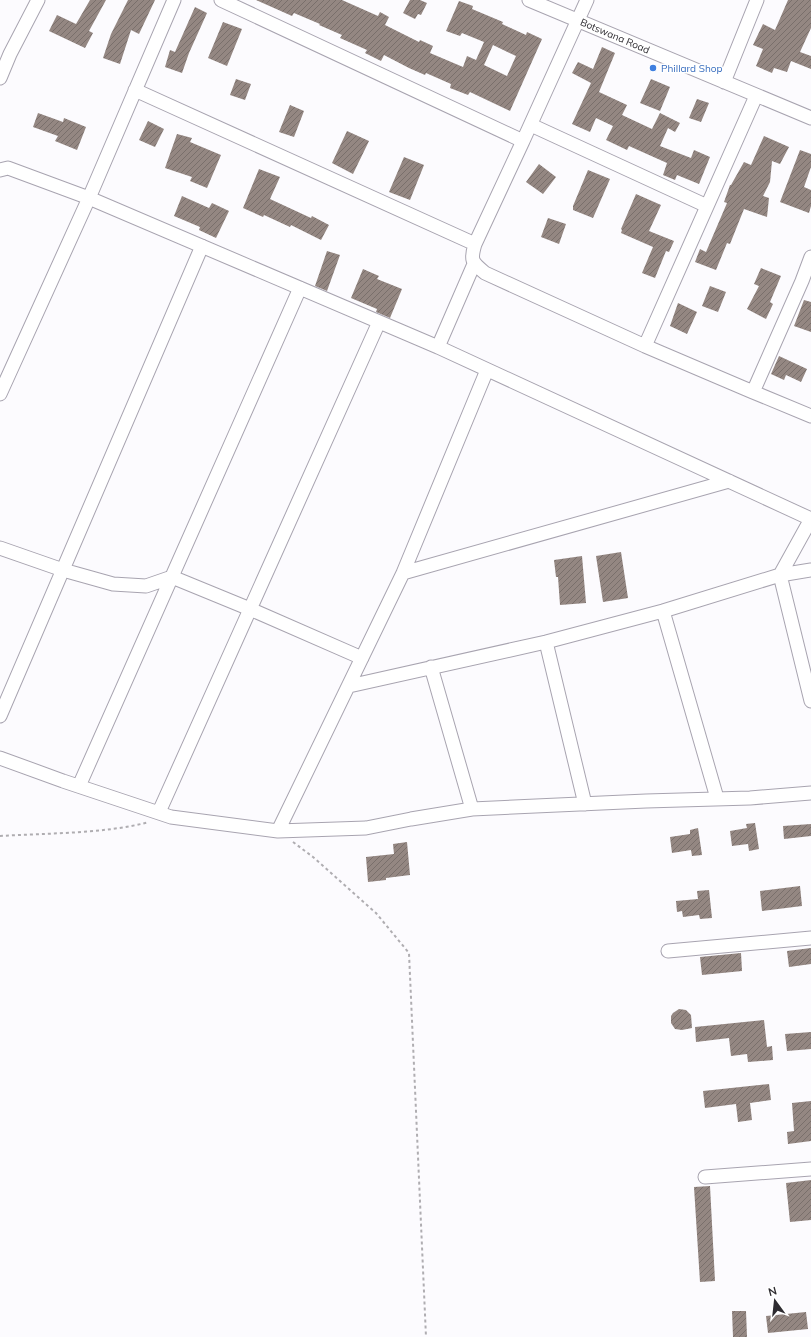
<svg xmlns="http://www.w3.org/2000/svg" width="811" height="1337" font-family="Mulish,sans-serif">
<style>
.building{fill:url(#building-hatch);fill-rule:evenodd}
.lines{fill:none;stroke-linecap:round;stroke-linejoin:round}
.minor-casing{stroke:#a8a4b0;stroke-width:15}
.path{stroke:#afadb1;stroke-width:2;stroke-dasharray:3 3;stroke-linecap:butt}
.minor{stroke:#fff;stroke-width:13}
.shop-dot{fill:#3f7fe0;stroke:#fff;stroke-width:1.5}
.labels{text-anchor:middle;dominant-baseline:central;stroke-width:3;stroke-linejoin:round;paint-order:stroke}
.street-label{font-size:10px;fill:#2e2c31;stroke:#fff}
.shop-label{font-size:10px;fill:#366cbe;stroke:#fff;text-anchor:start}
</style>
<defs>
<pattern id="building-hatch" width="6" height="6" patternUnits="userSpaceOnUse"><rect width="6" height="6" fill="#948782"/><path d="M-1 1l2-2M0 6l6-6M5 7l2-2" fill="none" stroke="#796f6b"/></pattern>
</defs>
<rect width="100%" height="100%" fill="#fcfbfe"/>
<!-- building -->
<path class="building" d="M90,0h16l-17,31 4,2 -8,15 -36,-17 8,-16 19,9z
M128,0h27l-16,34 -8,-4 -11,34 -17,-6 8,-24z
M256,0h86l36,16 2,-4 9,5 -4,8 34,17 1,-2 13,6 -3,7 33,14 4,-11 9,4 8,-18 -22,-9 -2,3 -14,-5 13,-30 14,5 -1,3 31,13 -1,2 24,11 1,-3 15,7 -32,72 -40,-19 -2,3 -18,-7 1,-4 -25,-11 -1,2 -16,-7 -25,-13 -3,6 -16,-8 2,-3 -27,-12 2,-3 -23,-10 1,-1 -26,-11 -2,3zM493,45l23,11 -9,20 -23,-11z
M410,0h10l7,3 -6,12 -3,-1 -3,5 -12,-6z
M788,0h23v28l-11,24 11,4v13l-20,-8 -4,11 -13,-4 -2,5 -16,-7 7,-17 -10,-4 10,-21 12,6z
M195,7l12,6 -18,40 -7,20 -17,-6 5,-17 5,2z
M223,22l19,7 -15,37 -19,-8z
M602,47l13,6 -16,39 28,13 -5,10 30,14 8,-16 20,10 -5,9 -7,-4 -8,18 31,12 3,-8 16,7 -11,27 -22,-9 -2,5 -12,-5 4,-12 -38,-17 -2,4 -21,-10 7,-14 -17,-8 -6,14 -18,-8 19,-41 -19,-10 6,-11 15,7z
M236,79l15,5 -6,16 -15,-5z
M651,79l19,8 -10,24 -20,-8z
M697,99l12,4 -8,19 -12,-4z
M290,105l14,6 -10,26 -15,-5z
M38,113l25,9 1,-4 22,9 -9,23 -22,-9 3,-5 -25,-9z
M148,121l16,8 -9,18 -16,-7z
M347,131l22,10 -16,33 -21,-11z
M177,134l15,4 -2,4 31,13 -14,33 -17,-7 2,-4 -27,-9z
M764,136l25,11 -9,17 -8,-3 -2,21 -7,14 6,2 -2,19 -23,-8 -14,35 -3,-1 -11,27 -21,-8 5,-13 6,3 21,-49 -3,-1 6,-17h1l13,-23 7,3z
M800,150l11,4v13l-7,20 7,3v16l-2,7 -29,-11z
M404,157l20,8 -14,35 -21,-8z
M539,164l17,13 -13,17 -17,-12z
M259,169l21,8 -10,22 41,19 1,-2 17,9 -8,15 -30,-15 -1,2 -26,-12 -1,2 -20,-9z
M588,170l22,9 -17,39 -20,-8v-4z
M636,194l25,11 -12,26 25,10 -5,11 -3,-1 -11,27 -13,-5 11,-26 -32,-14 1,-3 -1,-1z
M182,196l27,12 3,-5 17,8 -13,27 -17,-8 1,-3 -26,-11z
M548,218l18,6 -7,20 -18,-7z
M327,251l13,4 -13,36 -12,-5z
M761,268l20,8 -11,26 3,2 -7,15 -19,-10 12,-23 -5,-2z
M363,269l16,7 -2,3 25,10 -12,29 -14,-6 1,-3 -26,-11z
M710,286l16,6 -8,20 -16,-6z
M804,300l7,2v30l-17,-6z
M678,303l19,9 -10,22 -17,-8z
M779,356l28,13 -6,13 -15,-7 -2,5 -13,-6z
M621,552l7,46 -25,4 -7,-46z
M582,556l4,47 -26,2 -2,-28h-2l-2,-17z
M755,823l4,26 -10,2 -1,-7 -16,2 -2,-15 17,-3 -1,-4z
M811,824v12l-27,3 -1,-13z
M698,828l4,27 -10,1 -1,-6 -19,3 -2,-16 20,-3v-4z
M407,842l3,33 -24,3v2l-18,2 -2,-25 28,-3 -1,-10z
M800,886l2,20 -40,5 -2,-20z
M709,890l3,28 -12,1 -1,-4 -16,2 -1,-6 -5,1 -1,-11 22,-2 -1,-8z
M811,948v16l-22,3 -2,-16z
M741,953l1,18 -40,4 -2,-18z
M679,1009l7,1 5,5 1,13 -10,2 -7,-1 -4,-6v-7l2,-3z
M764,1020l3,27 5,-1 1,14 -25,2 -1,-8 -16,2 -2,-18 -33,4 -1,-15z
M811,1032v17l-24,2 -2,-17z
M769,1084l2,16 -21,3 2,17 -14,2 -2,-18 -31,4 -2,-17z
M811,1101v40l-23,3 -1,-12 7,-1 -2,-28z
M811,1180v40l-21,2 -4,-39z
M710,1186l5,95 -15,1 -6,-95z
M732,1311h14l1,26h-14z
M806,1312l2,17 -40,4 -2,-17z"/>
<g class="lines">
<defs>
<path id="minor" d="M221,0l302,141 64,-141
M529,0l282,118
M0,78l10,-24 28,-54
M724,82l33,-82
M135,90l340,154
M531,125l176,81
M523,141l-48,103c-5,17 -3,18 10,29l160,73 108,46
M0,170l8,-2 81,30 349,149 373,172
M811,257l-9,24 -49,111 58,24
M645,346l111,-250
M438,347l36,-83
M0,394l89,-196 85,-198
M811,519l-31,56 31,126
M0,548l63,22 50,14 33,2 26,-9 78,32 112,49
M403,573l326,-92
M663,611l54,187
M546,642l39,162
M431,667l41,142
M349,686l197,-44 117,-31 117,-36 31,-5
M0,716l202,-470
M0,758l63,23 108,36 107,14 88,-3 45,-9 61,-10 174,-8 104,-3 61,-5
M79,786l221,-498
M159,812l220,-490
M278,831l125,-258 84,-203
M668,951l143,-13
M705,1177l106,-8"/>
</defs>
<!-- minor casing -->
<use href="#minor" class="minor-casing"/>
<!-- path -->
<path class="path" d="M0,836c47,-3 104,-2 149,-14
M293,842l20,15 63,56 33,40 17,384"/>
<!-- minor -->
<use href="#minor" class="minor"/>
</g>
<!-- markers -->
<circle class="shop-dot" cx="653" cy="68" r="4"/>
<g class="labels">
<!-- street labels -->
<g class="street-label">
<text transform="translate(615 36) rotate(23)">Botswana Road</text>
</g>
<!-- shop labels -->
<g class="shop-label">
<text x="661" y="68">Phillard Shop</text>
</g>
</g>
<!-- north arrow -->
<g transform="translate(775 1301) rotate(345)" stroke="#ffffff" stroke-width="3" paint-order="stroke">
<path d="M0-3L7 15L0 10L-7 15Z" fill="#2e2c31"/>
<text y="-6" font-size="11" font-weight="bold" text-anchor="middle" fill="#2e2c31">N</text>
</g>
</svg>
